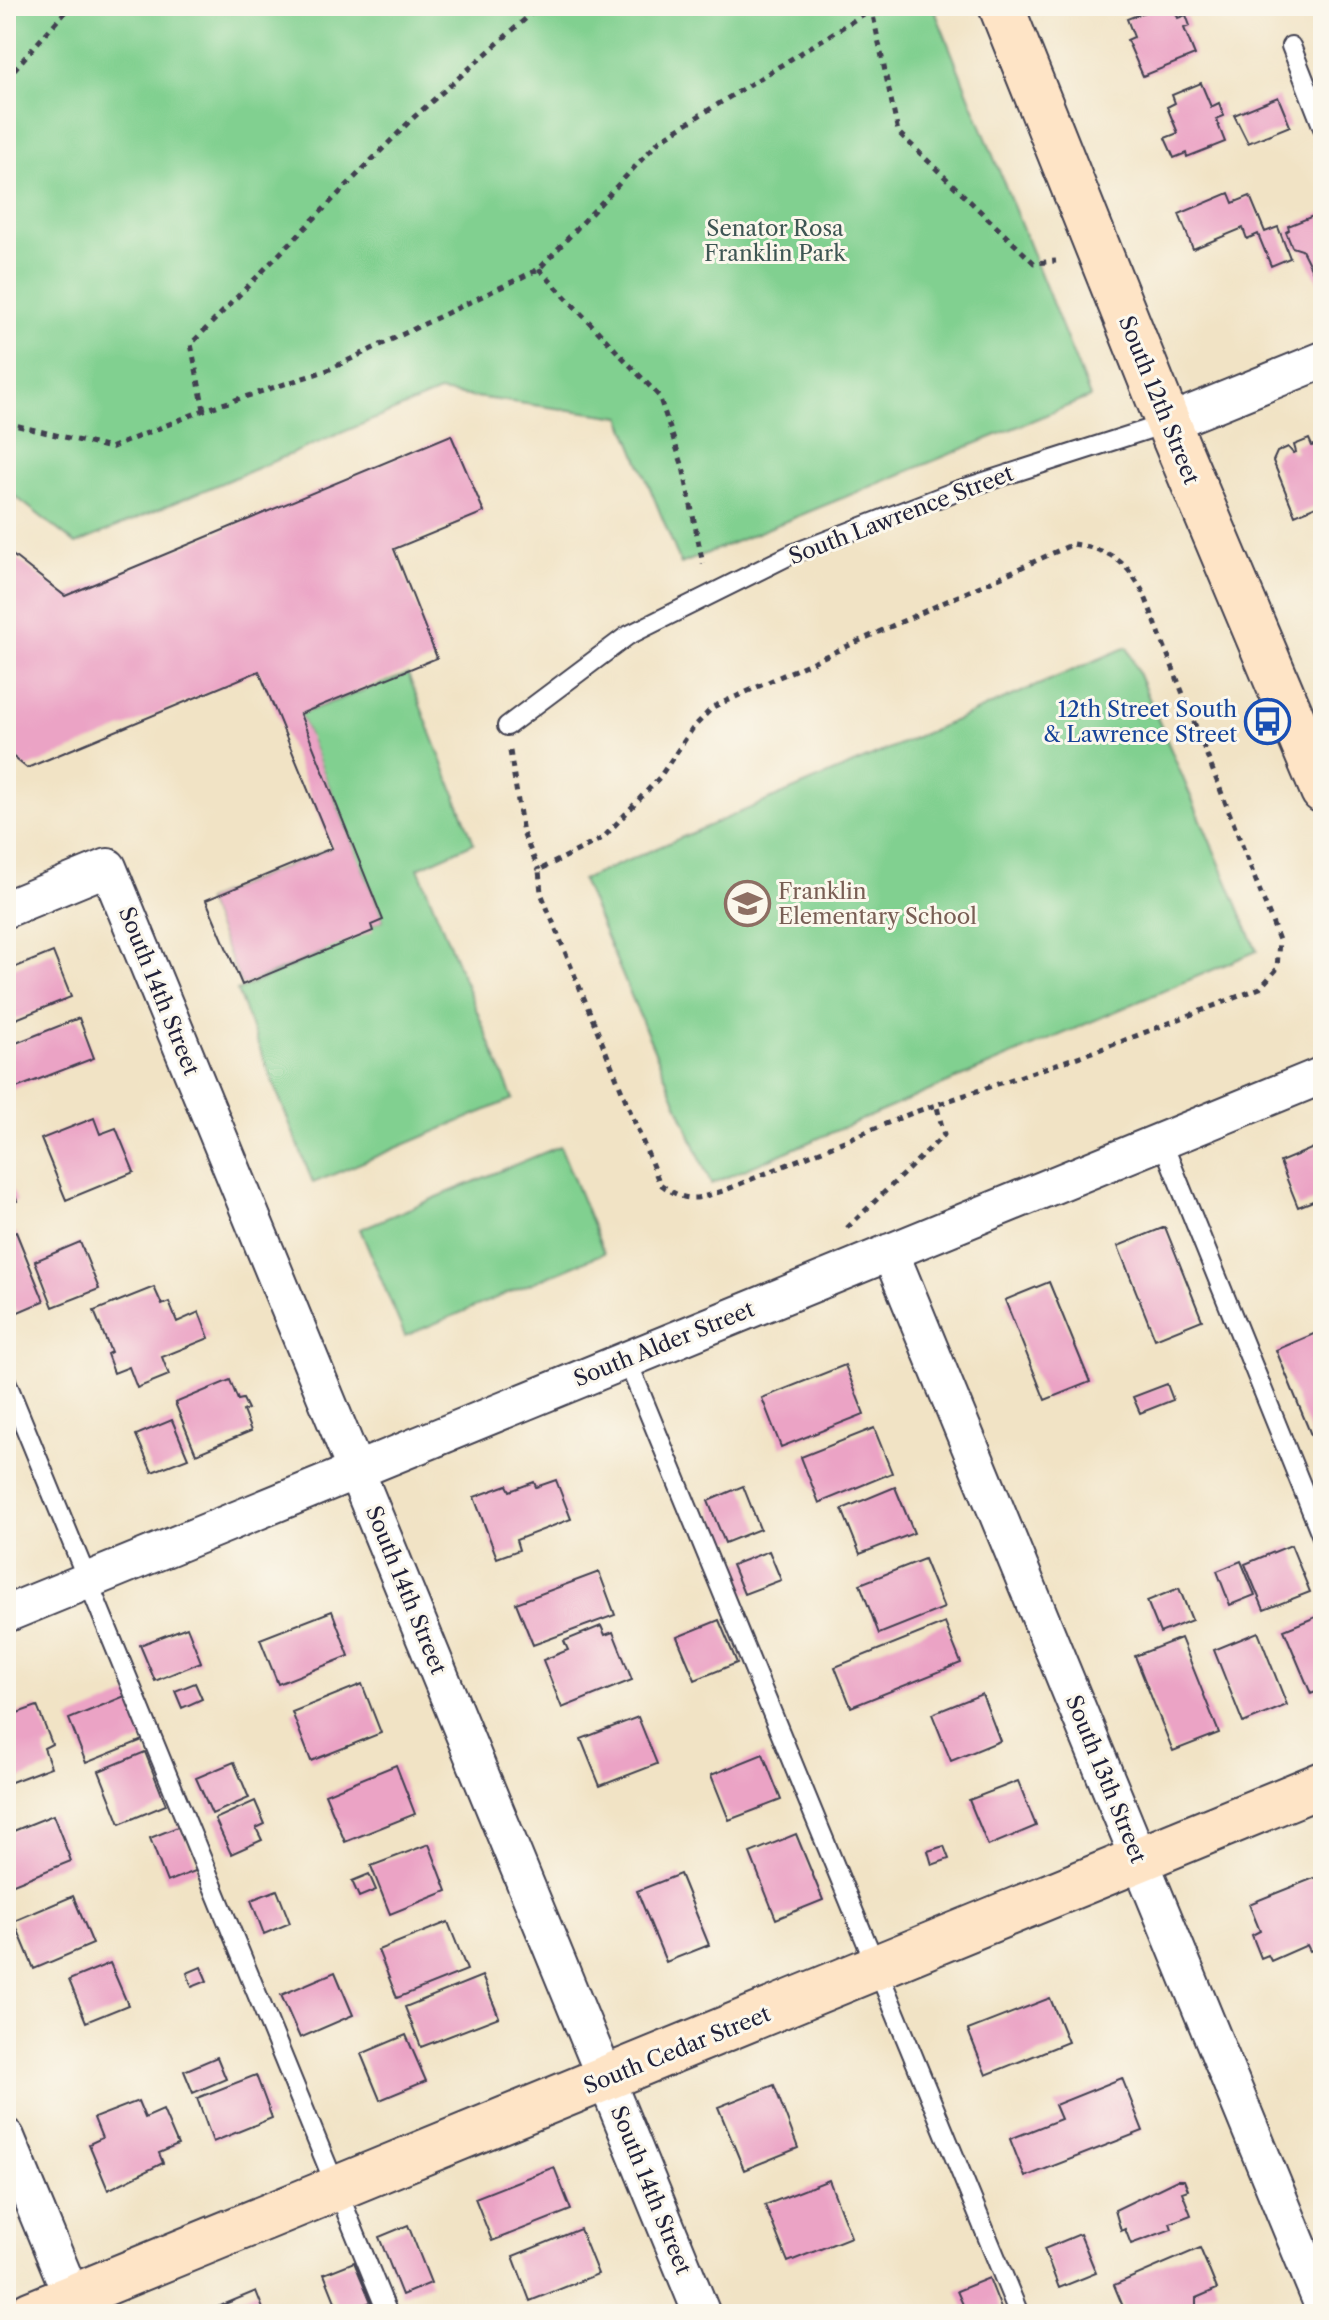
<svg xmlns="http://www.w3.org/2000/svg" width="1329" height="2320" font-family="'Libre Caslon Text',serif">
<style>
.green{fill:#81d090;stroke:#527966;stroke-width:2}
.building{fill:#eba3c5}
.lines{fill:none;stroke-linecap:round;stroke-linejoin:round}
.lane-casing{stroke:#413f50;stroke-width:22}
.street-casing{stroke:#413f50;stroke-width:40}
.secondary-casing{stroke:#413f50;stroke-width:48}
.path{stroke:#413f50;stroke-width:5;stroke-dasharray:6 6;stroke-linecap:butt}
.lane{stroke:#fff;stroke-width:18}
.street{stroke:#fff;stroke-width:36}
.secondary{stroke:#fee4c6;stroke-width:44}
.labels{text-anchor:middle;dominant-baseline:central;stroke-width:6;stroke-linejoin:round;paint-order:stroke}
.park-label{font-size:22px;fill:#3e5654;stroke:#fbf7ec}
.street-label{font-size:22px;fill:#22223b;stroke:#fbf7ec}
.transit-label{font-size:22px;fill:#164399;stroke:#fbf7ec;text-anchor:end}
.education-label{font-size:22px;fill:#785e54;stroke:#fbf7ec;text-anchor:start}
</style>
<rect width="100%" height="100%" fill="#fbf7ec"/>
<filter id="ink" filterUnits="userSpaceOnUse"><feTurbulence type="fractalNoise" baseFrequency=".0125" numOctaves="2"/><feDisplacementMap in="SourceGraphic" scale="16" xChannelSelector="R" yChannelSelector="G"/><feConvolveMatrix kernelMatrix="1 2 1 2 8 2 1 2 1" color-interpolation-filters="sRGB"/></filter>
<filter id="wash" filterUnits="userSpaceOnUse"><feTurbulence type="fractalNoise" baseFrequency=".006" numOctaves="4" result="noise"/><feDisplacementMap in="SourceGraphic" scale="32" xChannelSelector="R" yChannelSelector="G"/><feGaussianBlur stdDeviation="1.8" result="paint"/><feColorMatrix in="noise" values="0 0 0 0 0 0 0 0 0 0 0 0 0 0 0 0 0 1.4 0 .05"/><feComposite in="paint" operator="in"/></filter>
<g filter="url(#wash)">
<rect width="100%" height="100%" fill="#f1e3c5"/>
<!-- green -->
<path class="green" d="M6,6h927l157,391 -409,167 -60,-147 -182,-25 -363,152 -70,-55z
M1127,647l130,304 -546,233 -129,-304z
M408,674l66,169 -56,25 95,231 -200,84 -76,-192 89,-40 -84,34 -36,-85 132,-55 33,80 12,-5 -83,-206z
M560,1146l44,107 -199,83 -45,-107z"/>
<g id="blocks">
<!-- building -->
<path class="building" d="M1160,6h13l5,12 8,-3 4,11 -6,2 11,27 -52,21 -16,-36 7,-3 -7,-18z
M1201,83l10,24 8,-4 5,13 -8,3 9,23 -38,15 -1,-4 -12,5 -9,-20 13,-5 -11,-26 8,-4 -3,-8z
M1278,97l12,29 -42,17 -14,-28z
M1229,193l4,10 17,-7 15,36 13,-5 12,31 -19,8 -13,-32 -11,5 -4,-11 -50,21 -14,-35z
M1323,212v80l-21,-42 -10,-3 -6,-15 3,-2 -1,-4z
M451,435l33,77 -90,37 43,109 -137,56 83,206 -12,5 2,6 -131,54 -36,-85 126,-52 -73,-177 -232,97 -21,-17v-201l59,46z
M1309,439l3,7 5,-2 6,7v42l-6,3 4,8 -26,11 -22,-54 4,-9 11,-5 5,6 3,-1 -2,-7z
M53,952l18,45 -65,26v-52z
M79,1018l15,40 -88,34v-45z
M94,1118l6,16 16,-6 18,44 -68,28 -25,-61z
M1323,1144v53l-25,10 -18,-45z
M6,1174l11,27 -11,4z
M1165,1227l37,93 -47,19 -37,-93z
M16,1232l28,69 -28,12 -7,-15 -3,1v-63z
M80,1242l19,47 -46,18 -18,-46z
M1049,1282l41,100 -45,18 -40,-100z
M154,1287l8,18 7,-3 8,20 22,-10 10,26 -47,19 7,18 -32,13 -8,-21 -15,6 -7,-19 4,-2 -17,-41z
M1323,1330v134l-47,-114z
M845,1365l19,49 -83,33 -19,-49z
M230,1380l8,20 5,-1 5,10 -5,2 8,20 -55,23 -21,-51z
M1167,1384l6,16 -33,13 -7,-16z
M172,1420l16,38 -36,14 -16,-37z
M874,1428l18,45 -73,30 -18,-46z
M556,1480l15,39 -55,21 3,10 -22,8 -23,-61 33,-12 3,6 24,-9 2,5z
M743,1486l17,43 -35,14 -17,-42z
M895,1487l19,46 -54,21 -18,-45z
M1291,1545l19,47 -46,18 -19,-46z
M769,1551l12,29 -37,14 -12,-29z
M924,1559l20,49 -65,26 -19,-50z
M1241,1561l14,34 -25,10 -13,-34z
M599,1572l16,43 -82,30 -17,-42z
M1179,1588l13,32 -32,13 -13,-32z
M332,1611l17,45 -71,28 -18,-45z
M1323,1614v75l-12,5 -27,-64z
M719,1620l18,43 -42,17 -18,-43z
M945,1623l16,40 -110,44 -16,-40z
M601,1626l4,9 8,-3 19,48 -70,28 -19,-48 25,-10 -4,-9z
M187,1627l14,35 -46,19 -15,-36z
M1258,1632l29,73 -44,18 -29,-73z
M1181,1638l38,95 -46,18 -38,-95z
M195,1683l7,16 -20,9 -7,-17z
M362,1684l19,49 -70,28 -19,-49z
M132,1693l18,44 -64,26 -17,-44z
M982,1694l18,47 -49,20 -19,-47z
M37,1706l15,38 -8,4 7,19 -45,17v-67z
M638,1717l19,47 -57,22 -19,-47z
M145,1752l21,53 -46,19 -21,-53z
M763,1754l18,46 -52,20 -18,-45z
M234,1762l15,36 -37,16 -16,-36z
M396,1765l19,49 -70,28 -20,-48z
M1018,1781l18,45 -48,20 -19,-46z
M255,1801l10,23 -9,4 6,12 -31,14 -16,-35z
M53,1815l18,46 -65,26v-53z
M180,1826l18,44 -31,12 -17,-44z
M796,1834l27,66 -47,19 -26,-66z
M429,1844l18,47 -57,23 -19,-48z
M944,1846l5,13 -17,6 -4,-14z
M369,1874l7,16 -17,7 -7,-16z
M680,1874l29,71 -43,17 -29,-71z
M1319,1876l4,10v60l-13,5 -3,-6 -36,16 -3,-6 -7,3 -9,-23 8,-4 -11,-27z
M277,1890l13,33 -26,11 -13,-34z
M73,1896l20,48 -59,25 -20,-48z
M448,1922l19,48 -70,28 -19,-48z
M110,1963l18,42 -42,17 -17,-42z
M201,1967l6,14 -15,6 -5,-14z
M335,1972l18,43 -53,23 -19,-43z
M482,1976l17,41 -78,30 -16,-40z
M1050,1998l18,44 -82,33 -18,-45z
M406,2035l20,46 -46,19 -19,-46z
M217,2057l9,22 -33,14 -9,-22z
M256,2075l16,43 -59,24 -16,-44z
M1122,2078l21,53 -118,46 -15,-38 51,-20 -6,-14z
M774,2085l24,63 -54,22 -26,-63z
M138,2101l7,17 18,-8 15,35 -19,8 4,10 -55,27 -19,-46 13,-6 -8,-20z
M554,2167l17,43 -79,31 -17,-43z
M829,2180l22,57 -63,25 -23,-57z
M1177,2180h7l4,10 -6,2 9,23 -21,8 2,6 -41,15 -6,-15 -4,2 -6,-21z
M408,2225l23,58 -29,12 -23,-58z
M580,2229l18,45 -68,27 -17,-45z
M1080,2234l16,39 -37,15 -15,-39z
M1200,2248l17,41 -21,9v16h-70l-12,-29z
M354,2262l17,40 -31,12 -16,-40z
M989,2278l13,33 -35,3 -10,-23z
M256,2291l9,23h-64z"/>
</g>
</g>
<g filter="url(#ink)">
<use href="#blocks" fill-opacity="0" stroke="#413f50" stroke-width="2"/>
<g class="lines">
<defs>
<path id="lane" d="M1291,46l32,82
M507,726l120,-90 165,-82 164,-63 212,-68
M1162,1141l161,398
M627,1360l392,954
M6,1381l382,933"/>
<path id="street" d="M1168,423l155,-63
M6,909l102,-42 594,1447
M890,1252l433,1054
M6,1614l1317,-539
M6,2137l73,177"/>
<path id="secondary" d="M1001,6l167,417 155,368
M30,2314l1293,-530"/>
</defs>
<!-- lane casing -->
<use href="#lane" class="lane-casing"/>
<!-- street casing -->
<use href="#street" class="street-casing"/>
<!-- secondary casing -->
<use href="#secondary" class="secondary-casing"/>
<!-- path -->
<path class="path" d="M871,6l27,126 136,131 22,-2
M6,79l64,-73
M539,269l120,127 24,71 20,97
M204,410l-13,-66 222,-226 127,-112
M6,423l104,25 94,-38 124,-40 211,-101 121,-129 212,-131
M1073,544c37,6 53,16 71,50l135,346 -2,29 -17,19 -153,59 -195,66 -189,78c-30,9 -36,12 -63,-7l-119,-291 -2,-23 64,-32 56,-60 34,-50 20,-21z
M510,751l13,82 16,37
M847,1228l97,-93 -7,-28"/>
<!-- lane -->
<use href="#lane" class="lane"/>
<!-- street -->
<use href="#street" class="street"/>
<!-- secondary -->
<use href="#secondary" class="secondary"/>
</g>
</g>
<!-- icons -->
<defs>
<symbol id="bus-ring" viewBox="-11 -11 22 22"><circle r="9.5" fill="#fbf7ec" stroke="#1a4fb4" stroke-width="1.5"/><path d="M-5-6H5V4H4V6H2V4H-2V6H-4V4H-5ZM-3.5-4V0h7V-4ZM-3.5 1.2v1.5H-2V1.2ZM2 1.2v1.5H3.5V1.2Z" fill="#1a4fb4"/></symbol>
<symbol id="school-ring" viewBox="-11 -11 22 22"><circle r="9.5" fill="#fbf7ec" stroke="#8d6e63" stroke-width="1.5"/><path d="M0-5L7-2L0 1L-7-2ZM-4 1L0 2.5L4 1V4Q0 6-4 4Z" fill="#8d6e63"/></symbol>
</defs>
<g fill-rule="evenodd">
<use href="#bus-ring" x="1242" y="696" width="51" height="51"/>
<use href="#school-ring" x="722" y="878" width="51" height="51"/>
</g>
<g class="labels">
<!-- park labels -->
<g class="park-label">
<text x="775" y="228">Senator Rosa<tspan x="775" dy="25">Franklin Park</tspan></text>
</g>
<!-- street labels -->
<g class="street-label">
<text transform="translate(1159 400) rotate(68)">South 12th Street</text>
<text transform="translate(901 515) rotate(-21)">South Lawrence Street</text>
<text transform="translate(159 991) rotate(68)">South 14th Street</text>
<text transform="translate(664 1344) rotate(-22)">South Alder Street</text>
<text transform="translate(406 1590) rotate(68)">South 14th Street</text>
<text transform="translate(1106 1779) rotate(68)">South 13th Street</text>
<text transform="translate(677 2050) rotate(-22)">South Cedar Street</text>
<text transform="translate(651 2190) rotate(68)">South 14th Street</text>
</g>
<!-- transit labels -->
<g class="transit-label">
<text x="1237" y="709">12th Street South<tspan x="1237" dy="25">&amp; Lawrence Street</tspan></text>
</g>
<!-- education labels -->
<g class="education-label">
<text x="778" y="891">Franklin<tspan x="778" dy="25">Elementary School</tspan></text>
</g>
</g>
<!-- margin -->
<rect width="1329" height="2320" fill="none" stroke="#fbf7ec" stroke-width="32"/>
</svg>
